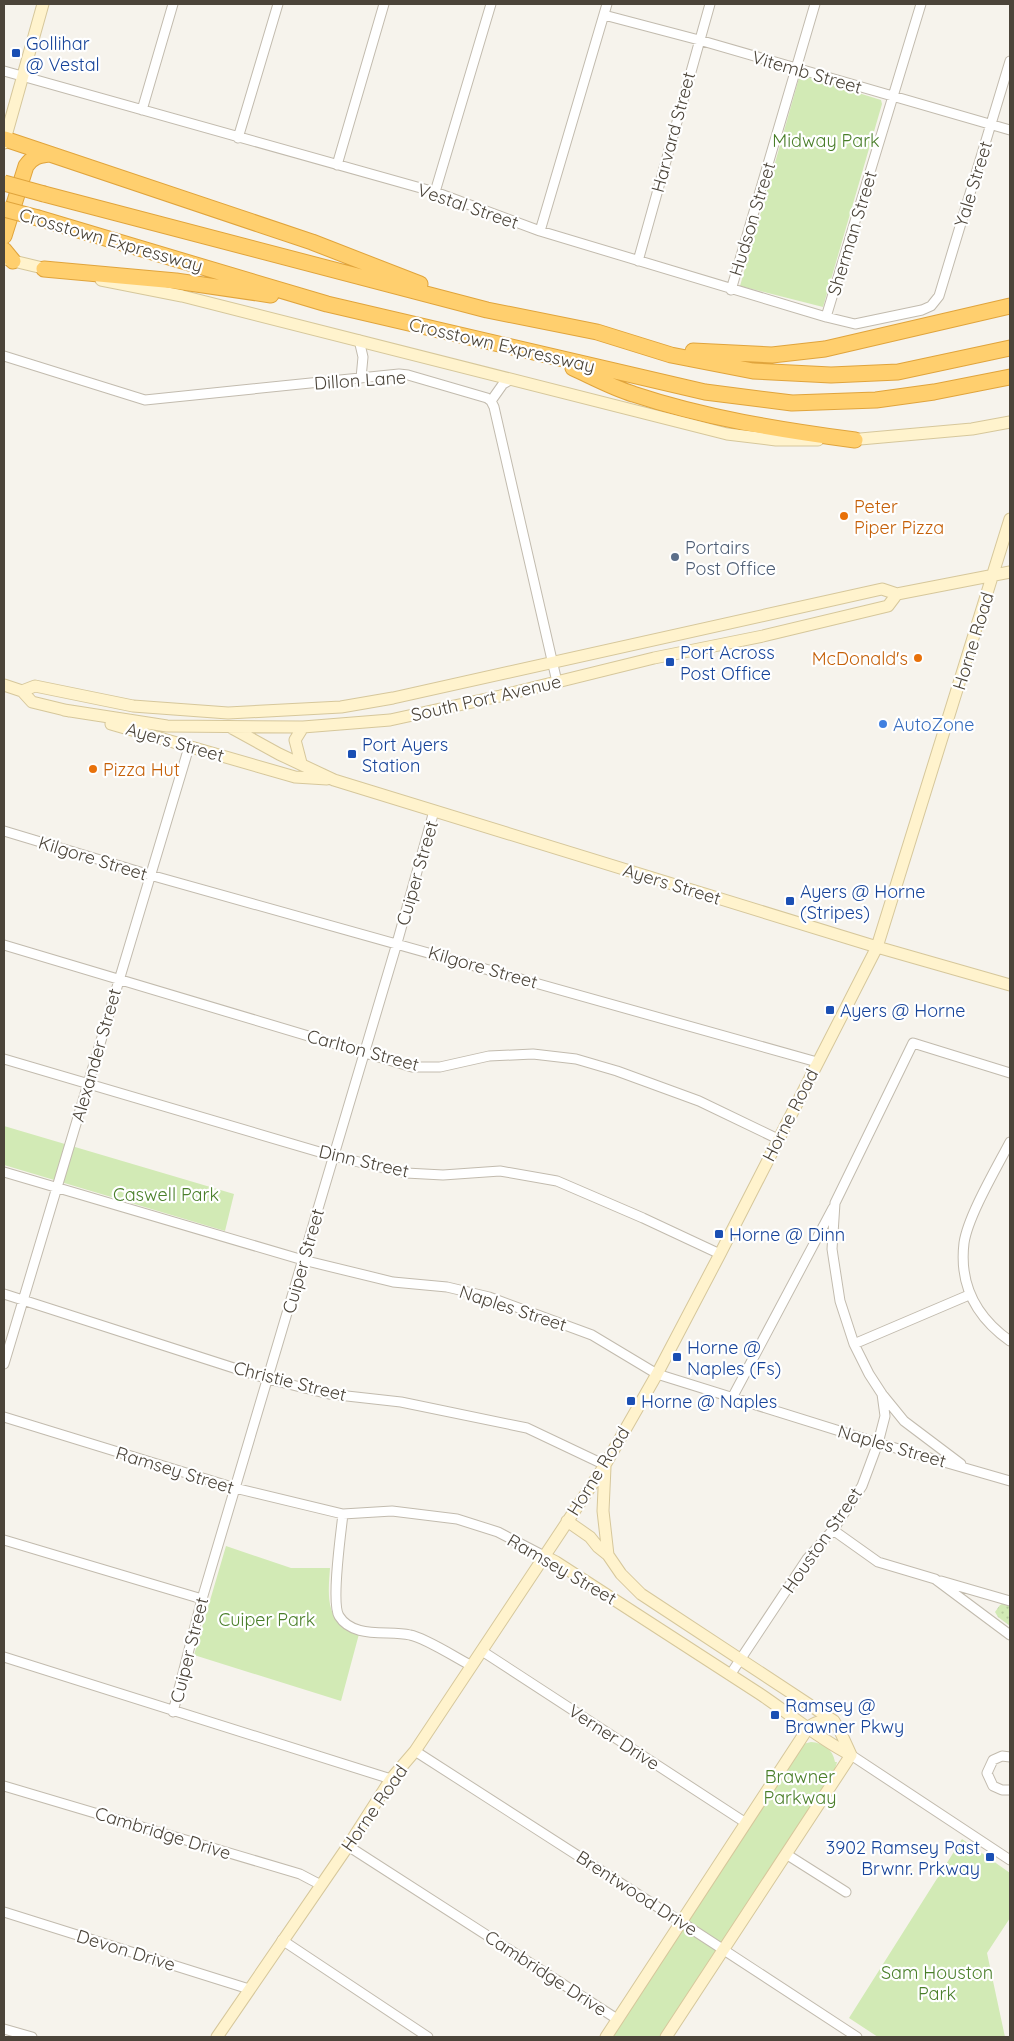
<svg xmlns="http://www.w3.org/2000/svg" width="1014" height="2041" font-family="Quicksand,sans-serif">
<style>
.grass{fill:url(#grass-dots)}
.park{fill:#d2eab5}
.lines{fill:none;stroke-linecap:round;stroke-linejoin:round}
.street-casing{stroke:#c2bbae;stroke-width:11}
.secondary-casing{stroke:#d6c79b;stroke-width:13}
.highway-casing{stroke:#e0a43c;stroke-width:17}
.street{stroke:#fff;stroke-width:9}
.secondary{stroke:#fff3cd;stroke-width:11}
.highway{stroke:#ffcf6e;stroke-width:15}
.highway-bridge-casing{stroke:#e0a43c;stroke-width:17;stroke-linecap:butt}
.highway-bridge{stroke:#ffcf6e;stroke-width:15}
.transit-dot{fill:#1a4fb4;stroke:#fff;stroke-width:2}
.food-dot{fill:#e8710a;stroke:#fff;stroke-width:2}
.service-dot{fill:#5c6f8a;stroke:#fff;stroke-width:2}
.shop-dot{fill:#3f7fe0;stroke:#fff;stroke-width:2}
.labels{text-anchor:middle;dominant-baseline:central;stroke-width:4.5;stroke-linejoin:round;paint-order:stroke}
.transit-label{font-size:18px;fill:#164399;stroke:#fff;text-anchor:start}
.street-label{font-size:18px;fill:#4b4439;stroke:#fff}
.park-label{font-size:18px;fill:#4a7f2a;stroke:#fff}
.food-label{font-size:18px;fill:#c56008;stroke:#fff;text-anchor:start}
.service-label{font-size:18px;fill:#4e5e75;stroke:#fff;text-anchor:start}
.shop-label{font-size:18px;fill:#366cbe;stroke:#fff;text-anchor:start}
</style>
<defs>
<pattern id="grass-dots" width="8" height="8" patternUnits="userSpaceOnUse" patternTransform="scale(1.25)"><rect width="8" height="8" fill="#d2eab5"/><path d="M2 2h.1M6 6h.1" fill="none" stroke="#b6ca9c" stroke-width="1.8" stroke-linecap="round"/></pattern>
</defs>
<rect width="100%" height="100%" fill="#f6f3ec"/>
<!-- grass -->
<path class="grass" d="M1004,1603l6,2v21l-12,-9 -3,-5 5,-7z"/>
<!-- park -->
<path class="park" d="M804,76l77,24 1,4 -59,203 -83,-21 59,-208z
M4,1126l230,68 -9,37 -221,-66z
M226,1546l65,22h39c-1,17 -5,44 11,56 5,4 12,7 18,10l-18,67 -147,-46z
M811,1742c12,1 22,7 24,20h2l-2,7 -176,268h-47l191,-293z
M962,1839l48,34v45l-23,35 18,84h-127l-29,-19z"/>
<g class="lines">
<defs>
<path id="street" d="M604,15l95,25 311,90
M4,71l431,121 105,39 286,86 29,7 67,-14 9,-4 8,-10 71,-235
M142,110l31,-106
M238,138l40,-134
M337,165l47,-161
M435,192l56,-188
M540,231l67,-227
M638,261l72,-257
M731,290l84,-286
M826,317l95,-313
M359,340l4,17 -2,21
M4,356l141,44 254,-26 9,1 79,23 4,3 3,6 63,275
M491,401l12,-17 9,-5
M4,831l146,44 667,187
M4,945l408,122h28l49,-11 44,-2 43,5 41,12 82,30 79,38
M4,1059l329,97 73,17 37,2 57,-4 57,10 86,37 77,36
M1010,1142c-13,25 -42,74 -46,101 -5,42 12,74 46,98
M4,1172l299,88 90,22 54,5 42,10 103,38 65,39 221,69 132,38
M4,1294l264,85 61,15 72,8 126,26 78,37
M854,1344l115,-49
M4,1364l185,-617
M732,1398l101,-190
M4,1417l231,71 108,26 49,-3 65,8 41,13 46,24
M961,1464l-57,-43 -22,-27 -13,-20 -15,-30 -14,-43 -8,-52 3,-46 78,-160 97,30
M343,1514c-2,18 -12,89 -4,102 14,23 49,14 71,19 16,3 46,23 62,31
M833,1530l45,32 57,17 75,56
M4,1540l198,59
M941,1581l69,20
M482,1651l264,172
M4,1657l387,122
M730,1675l77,-116 26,-29 29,-44 16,-43 7,-27 -3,-22
M173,1712l29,-113 195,-656 37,-132
M415,1751l266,171 176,115
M851,1755l159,105
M1010,1757l-8,-1 -9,4 -6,13 6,13 9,4h8
M4,1786l296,88 21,11
M348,1846l269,173
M786,1854l60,38
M4,1912l245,77
M282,1940l146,97
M4,2029l28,8"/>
<path id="secondary" d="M4,143l39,-139
M5,259l46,11
M101,280l81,16 545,138 49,6h42
M849,440l123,-11 38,-7
M4,685l18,6 10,11 37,9
M22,691l13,-5 98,20 95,7 113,-6 52,-9 489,-109 15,5 113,-22
M64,710l103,16 136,1 87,-7 110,-24 154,-38 109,-22 125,-30 9,-12
M111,724l184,53 32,2
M230,727l49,27 55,26 543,167 133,38
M301,763l-6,-23 8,-13
M605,1467l-2,44 5,44
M567,1521l23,16 8,10 10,8 13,19 20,20 193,127 6,10 11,24
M544,1556l12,6c68,44 136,88 204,132 30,20 59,45 91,61
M217,2037l131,-191 43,-67 24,-28 190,-286 52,-91 63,-120 157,-307 133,-428
M606,2037l202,-309c8,-8 15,-7 26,-7
M666,2037l185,-282"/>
<path id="highway" d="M5,139l307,103 108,42
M44,194l443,116 110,22 74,23 82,16 78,4 67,-3 112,-24
M38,218l289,86 378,88 87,11 84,-3 58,-8 76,-15
M4,236l22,-70c6,-9 13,-11 23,-12
M4,250l9,11
M44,269l132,12 95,14
M693,351l79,4 53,-6 185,-43
M573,368c20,9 40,20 60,26 72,24 147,36 222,46"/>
</defs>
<!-- street casing -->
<use href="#street" class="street-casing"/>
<!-- secondary casing -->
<use href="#secondary" class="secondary-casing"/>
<!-- highway casing -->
<use href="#highway" class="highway-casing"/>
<!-- street -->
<use href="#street" class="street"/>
<!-- secondary -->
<use href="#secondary" class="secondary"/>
<!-- highway -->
<use href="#highway" class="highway"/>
<defs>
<path id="highway-bridge" d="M4,183l40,11
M4,209l34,9"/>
</defs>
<!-- highway-bridge casing -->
<use href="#highway-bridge" class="highway-bridge-casing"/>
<!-- highway-bridge -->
<use href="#highway-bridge" class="highway-bridge"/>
</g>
<!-- markers -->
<g class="transit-dot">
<rect x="11" y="48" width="10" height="10" rx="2.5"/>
<rect x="665" y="657" width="10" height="10" rx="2.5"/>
<rect x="347" y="749" width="10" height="10" rx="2.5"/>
<rect x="785" y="896" width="10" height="10" rx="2.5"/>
<rect x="825" y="1005" width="10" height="10" rx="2.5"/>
<rect x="714" y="1229" width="10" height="10" rx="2.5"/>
<rect x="672" y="1352" width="10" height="10" rx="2.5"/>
<rect x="626" y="1396" width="10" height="10" rx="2.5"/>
<rect x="770" y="1710" width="10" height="10" rx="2.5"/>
<rect x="985" y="1852" width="10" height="10" rx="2.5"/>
</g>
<g class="food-dot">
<circle cx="844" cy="516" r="5"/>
<circle cx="918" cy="658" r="5"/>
<circle cx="93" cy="769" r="5"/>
</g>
<circle class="service-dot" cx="675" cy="557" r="5"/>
<circle class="shop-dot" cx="883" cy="724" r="5"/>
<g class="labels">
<!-- transit labels -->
<g class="transit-label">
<text x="26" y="43">Gollihar<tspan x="26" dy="21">@ Vestal</tspan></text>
<text x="680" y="652">Port Across<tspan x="680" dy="21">Post Office</tspan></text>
<text x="362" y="744">Port Ayers<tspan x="362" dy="21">Station</tspan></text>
<text x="800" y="891">Ayers @ Horne<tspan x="800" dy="21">(Stripes)</tspan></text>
<text x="840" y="1010">Ayers @ Horne</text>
<text x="729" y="1234">Horne @ Dinn</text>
<text x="687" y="1347">Horne @<tspan x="687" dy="21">Naples (Fs)</tspan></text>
<text x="641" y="1401">Horne @ Naples</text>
<text x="785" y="1705">Ramsey @<tspan x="785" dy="21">Brawner Pkwy</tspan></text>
<text x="980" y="1847" text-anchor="end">3902 Ramsey Past<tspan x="980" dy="21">Brwnr. Prkway</tspan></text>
</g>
<!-- street labels -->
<g class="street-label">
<text transform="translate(807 72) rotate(16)">Vitemb Street</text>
<text transform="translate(673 132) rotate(-75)">Harvard Street</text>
<text transform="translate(973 184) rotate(-73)">Yale Street</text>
<text transform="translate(468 206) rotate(19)">Vestal Street</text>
<text transform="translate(752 219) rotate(-73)">Hudson Street</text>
<text transform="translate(852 233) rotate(-73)">Sherman Street</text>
<text transform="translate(111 240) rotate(16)">Crosstown Expressway</text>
<text transform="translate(502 345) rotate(13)">Crosstown Expressway</text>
<text transform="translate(360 380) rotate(-4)">Dillon Lane</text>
<text transform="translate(973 641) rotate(-73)">Horne Road</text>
<text transform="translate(486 698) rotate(-13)">South Port Avenue</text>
<text transform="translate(175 742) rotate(16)">Ayers Street</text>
<text transform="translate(93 858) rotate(17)">Kilgore Street</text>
<text transform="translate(417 873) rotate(-74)">Cuiper Street</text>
<text transform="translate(672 884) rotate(17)">Ayers Street</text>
<text transform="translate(483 967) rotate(16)">Kilgore Street</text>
<text transform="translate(363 1050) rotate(15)">Carlton Street</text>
<text transform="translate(96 1055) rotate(-74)">Alexander Street</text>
<text transform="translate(790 1115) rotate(-63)">Horne Road</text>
<text transform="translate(364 1161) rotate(13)">Dinn Street</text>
<text transform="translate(303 1261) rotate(-74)">Cuiper Street</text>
<text transform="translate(513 1308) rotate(18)">Naples Street</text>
<text transform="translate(290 1381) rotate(14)">Christie Street</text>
<text transform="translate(892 1446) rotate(16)">Naples Street</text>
<text transform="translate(175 1470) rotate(17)">Ramsey Street</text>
<text transform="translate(598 1471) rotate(-58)">Horne Road</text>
<text transform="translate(822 1540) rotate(-55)">Houston Street</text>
<text transform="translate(562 1569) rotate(30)">Ramsey Street</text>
<text transform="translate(189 1650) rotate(-76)">Cuiper Street</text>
<text transform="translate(614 1737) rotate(33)">Verner Drive</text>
<text transform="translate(374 1808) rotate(-55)">Horne Road</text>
<text transform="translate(163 1833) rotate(17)">Cambridge Drive</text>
<text transform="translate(637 1893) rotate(33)">Brentwood Drive</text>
<text transform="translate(126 1950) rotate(17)">Devon Drive</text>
<text transform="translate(546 1973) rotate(33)">Cambridge Drive</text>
</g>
<!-- park labels -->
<g class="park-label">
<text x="826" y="140">Midway Park</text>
<text x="166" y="1194">Caswell Park</text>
<text x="267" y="1619">Cuiper Park</text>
<text x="800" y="1776">Brawner<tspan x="800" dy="21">Parkway</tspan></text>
<text x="937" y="1972">Sam Houston<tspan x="937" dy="21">Park</tspan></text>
</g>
<!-- food labels -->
<g class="food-label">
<text x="854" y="506">Peter<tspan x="854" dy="21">Piper Pizza</tspan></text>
<text x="908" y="658" text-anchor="end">McDonald's</text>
<text x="103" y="769">Pizza Hut</text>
</g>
<!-- service labels -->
<g class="service-label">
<text x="685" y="547">Portairs<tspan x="685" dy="21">Post Office</tspan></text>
</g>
<!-- shop labels -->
<g class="shop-label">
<text x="893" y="724">AutoZone</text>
</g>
</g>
<!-- border -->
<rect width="1014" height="2041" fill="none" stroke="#4b4439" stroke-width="10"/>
</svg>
